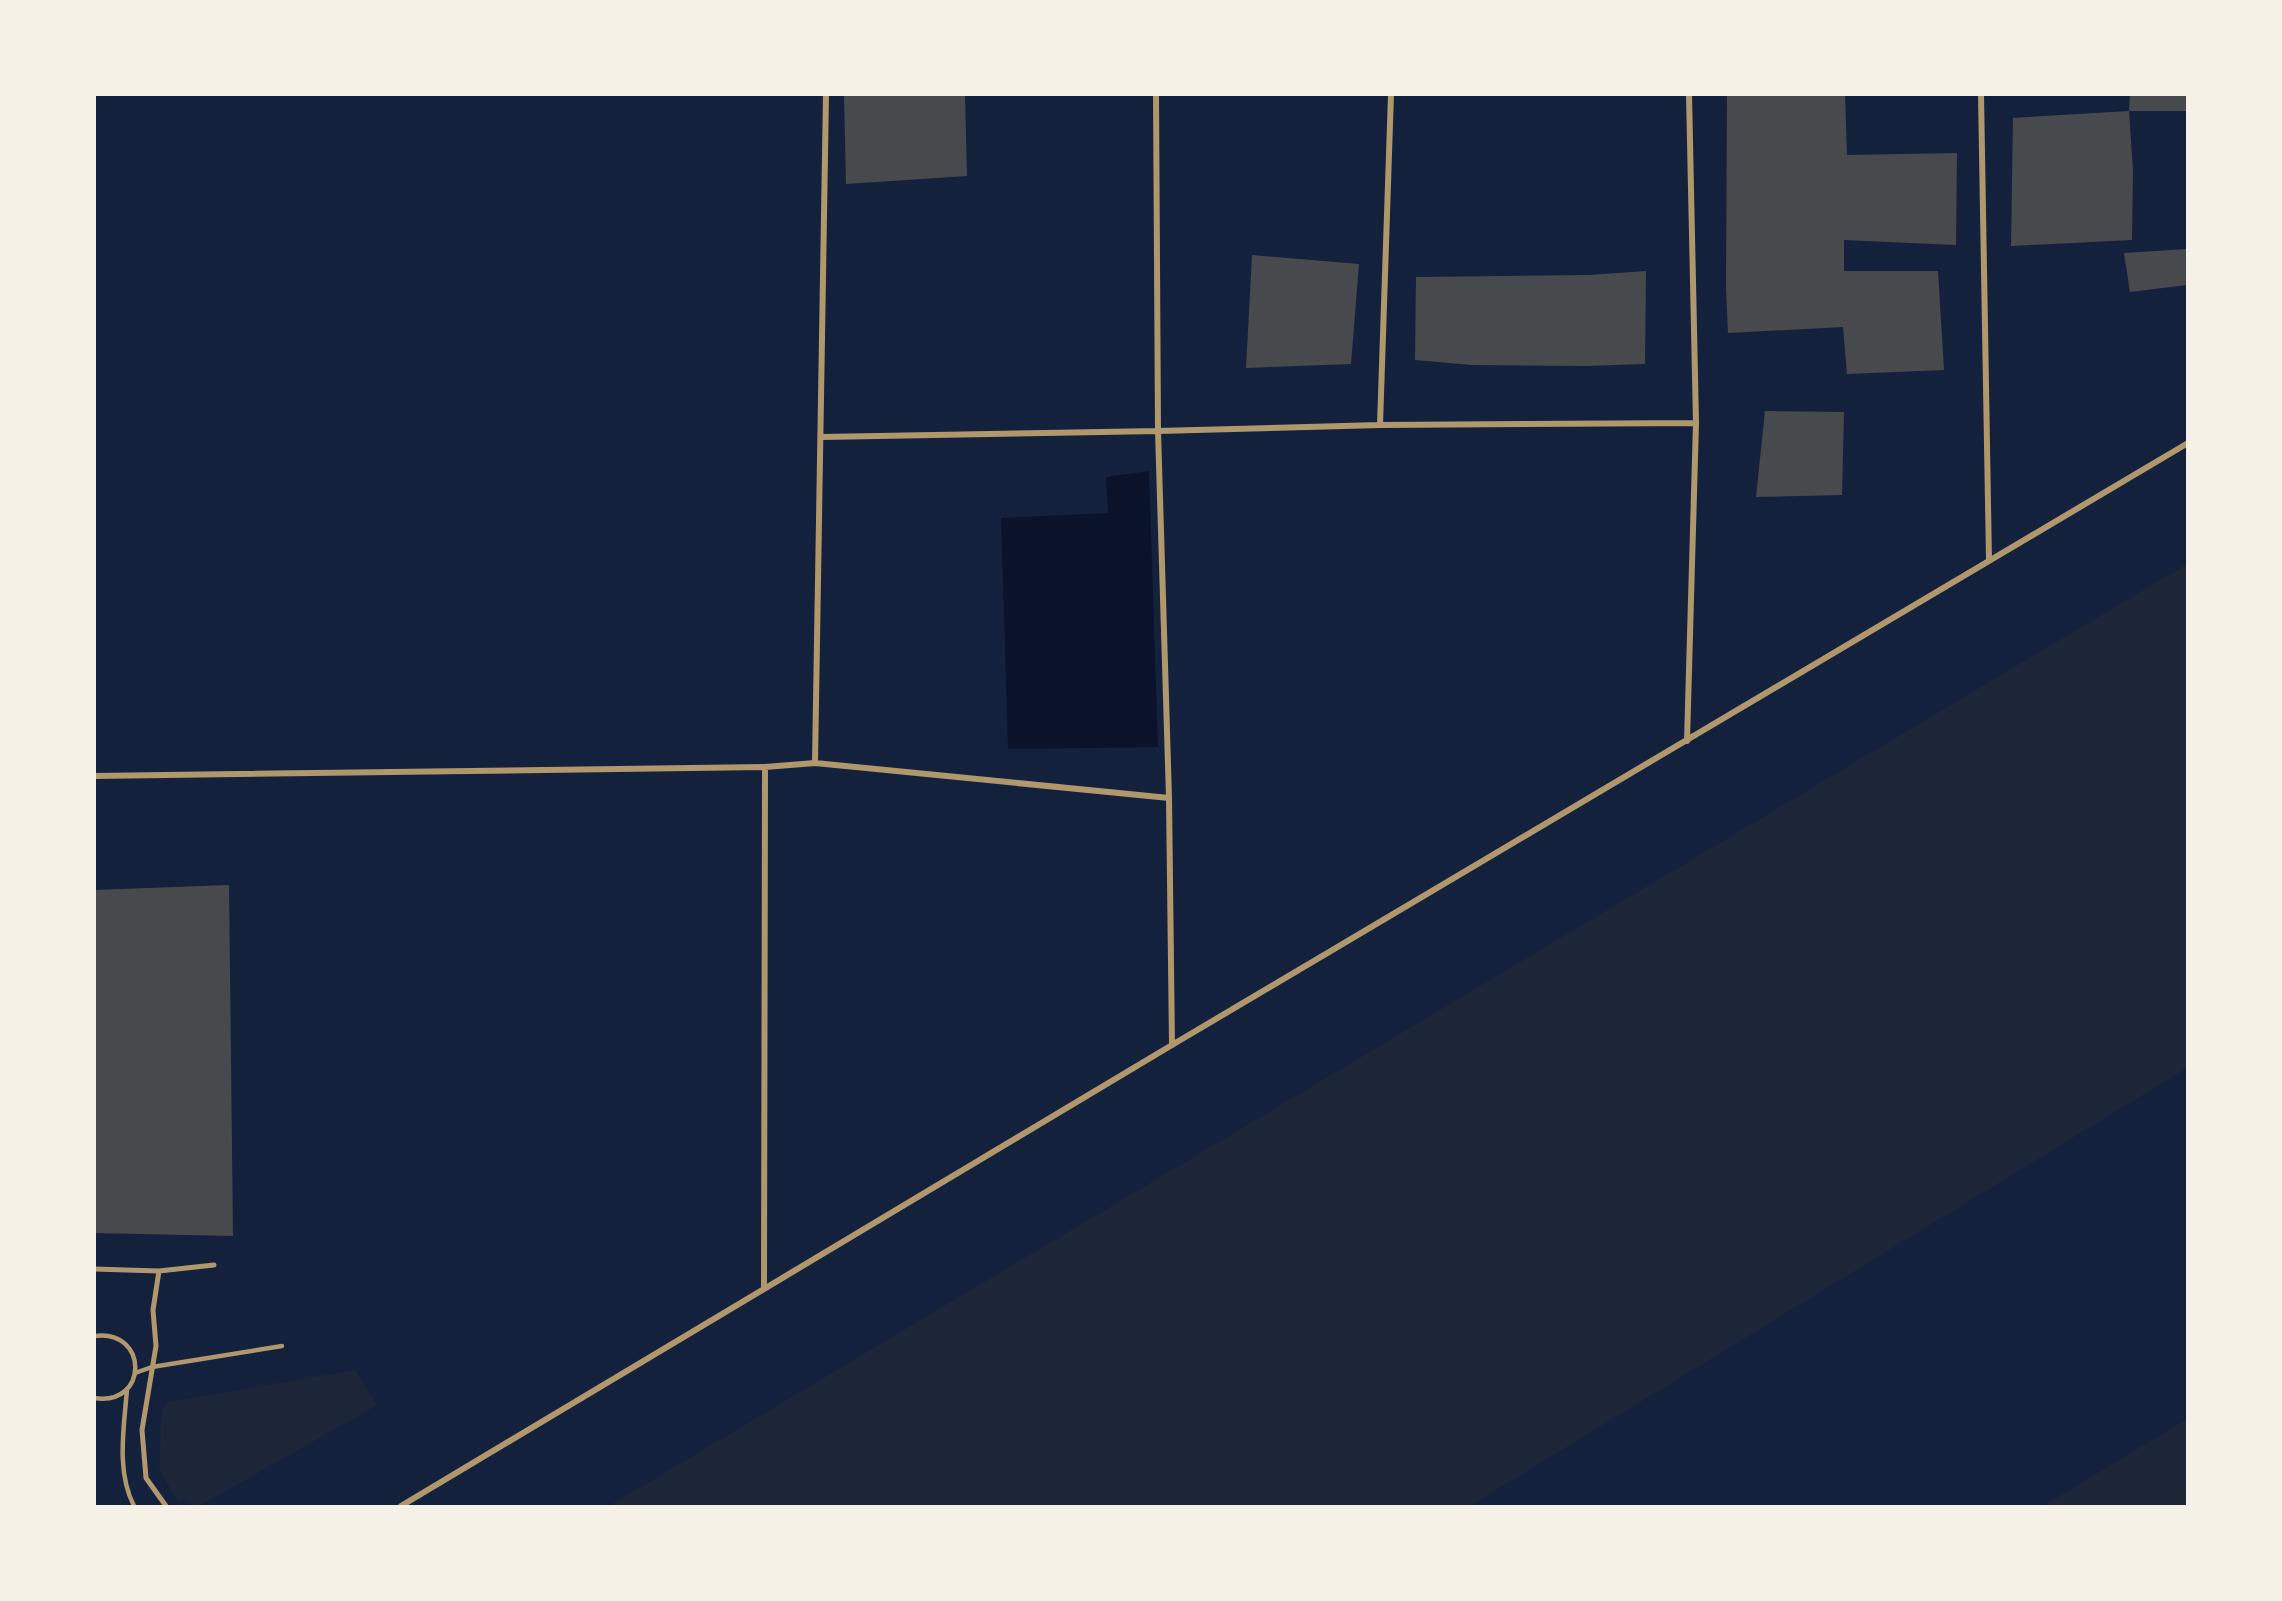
<svg xmlns="http://www.w3.org/2000/svg" width="2282" height="1601" font-family="'Roboto Condensed',sans-serif">
<style>
.green{fill:#1d2539}
.water{fill:#0b132b}
.building{fill:#48494c}
.lines{fill:none;stroke-linecap:round;stroke-linejoin:round}
.service{stroke:#b1986c;stroke-width:4.5}
.pedestrian{stroke:#b1986c;stroke-width:5}
.minor{stroke:#b1986c;stroke-width:6}
</style>
<rect width="100%" height="100%" fill="#14213d"/>
<!-- green -->
<path class="green" d="M2187,564v504l-717,438h-861z
M355,1370l22,35 -177,101h-9l-7,-7 -6,3 -19,-33 3,-59 6,-8z
M2187,1419v87h-144z"/>
<!-- water -->
<path class="water" d="M1149,471l9,276 -150,2 -7,-231 107,-5 -2,-36z"/>
<!-- building -->
<path class="building" d="M965,94l2,82 -121,8 -2,-89z
M1727,94h118l2,61 110,-2 -1,92 -112,-5v31h94l6,99 -97,4 -4,-47 -115,6 -2,-46z
M2130,94h57v17h-58z
M2129,111l4,60 -1,69 -121,6 2,-128z
M2187,249v36l-57,7 -6,-39z
M1252,255l107,9 -8,100 -105,4z
M1646,271l-1,93 -59,2 -114,-1 -57,-5 1,-83 174,-2z
M1765,411l79,1 -2,83 -86,2z
M229,885l4,351 -139,-3v-343z"/>
<g class="lines">
<!-- service -->
<path class="service" d="M94,1336c55,-8 55,71 0,62
M135,1373l17,-6 130,-21
M127,1389c-3,39 -11,82 7,117"/>
<!-- pedestrian -->
<path class="pedestrian" d="M94,1269l65,2 55,-6
M159,1271l-6,39 3,36 -14,84 4,48 20,28"/>
<!-- minor -->
<path class="minor" d="M1156,94l2,337 11,367 3,247
M1981,94l8,467
M1380,425l11,-331
M821,437l337,-6 222,-6 316,-2
M1687,741l9,-318 -7,-329
M815,763l11,-669
M94,776l671,-9 50,-4 354,35
M764,1289l1,-522
M401,1506l771,-461 1016,-602"/>
</g>
<!-- border -->
<rect width="2282" height="1601" fill="none" stroke="#f6f1e7" stroke-width="192"/>
</svg>
